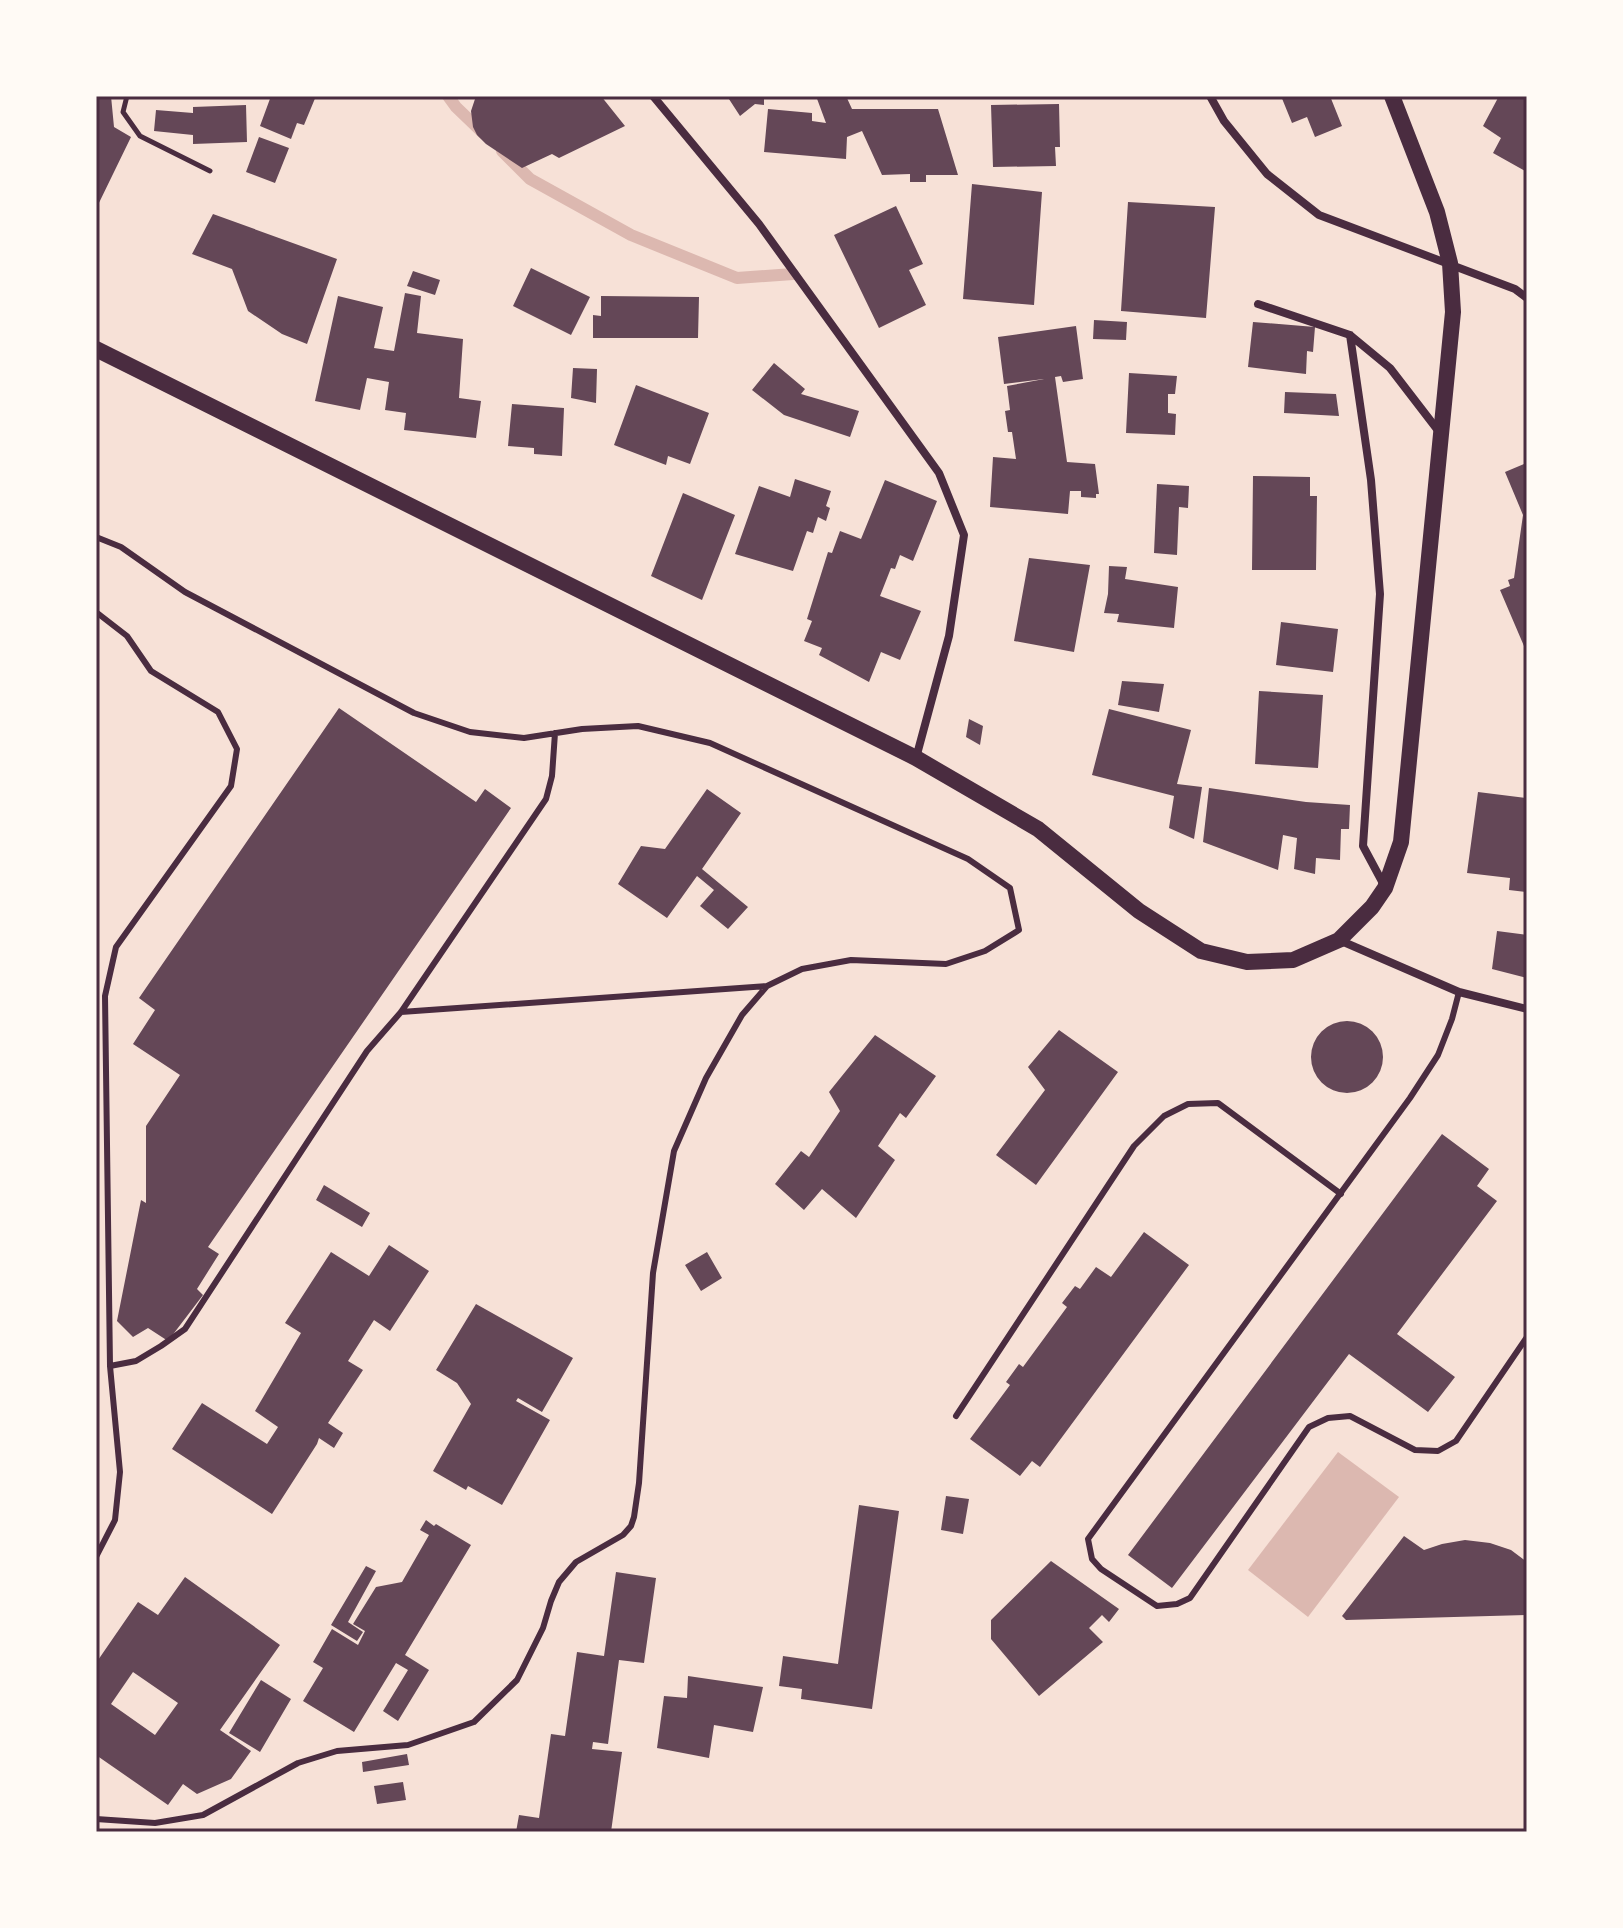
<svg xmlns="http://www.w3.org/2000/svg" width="1623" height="1928" font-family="Arial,sans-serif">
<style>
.water{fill:#dcb8b0}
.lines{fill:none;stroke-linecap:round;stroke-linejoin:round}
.stream{stroke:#dcb8b0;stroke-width:12}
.building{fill:#644757;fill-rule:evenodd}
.path{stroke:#4a2c40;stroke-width:5}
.service{stroke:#4a2c40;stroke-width:6}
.minor{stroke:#4a2c40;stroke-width:8}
.secondary{stroke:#4a2c40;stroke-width:16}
.neatline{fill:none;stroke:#4a2c40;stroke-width:3}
</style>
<rect width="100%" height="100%" fill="#f7e1d7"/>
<!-- water -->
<path class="water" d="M1338,1452l61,45 -91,120 -60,-47z"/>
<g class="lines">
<!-- stream -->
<path class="stream" d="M448,96l8,11 27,26
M502,151l28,28 101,56 106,43 56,-4"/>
</g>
<!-- building -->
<path class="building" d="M96,96h15l3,31 17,10 -35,72z
M271,96h45l-12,29 -7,-2 -6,16 -31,-13z
M476,96h125l24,30 -66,32 -7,-4 -30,14 -36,-24 -9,-9 -4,-8 -2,-16z
M727,96h37v9l-9,-1 -15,12z
M816,96h30l6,13h86l20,66h-32v7h-16v-8l-28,1 -20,-44 -15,6 -1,22 -82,-7 4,-43 44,4v8l14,2z
M1281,96h49l12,30 -27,11 -8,-20 -15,6z
M1499,96h28v76l-34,-19 8,-15 -18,-12z
M1059,104l1,43h-5l1,19 -63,1 -2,-62z
M246,105l1,37 -54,2v-9l-39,-4 2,-21 37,3v-6z
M259,137l30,11 -14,35 -29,-11z
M972,184l70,8 -8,113 -71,-6z
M1128,202l87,5 -9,111 -85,-7z
M896,206l27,58 -14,6 17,35 -47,23 -45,-93z
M213,214l124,45 -30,85 -25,-10 -34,-23 -16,-42 -40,-15z
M531,268l59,29 -19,38 -58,-29z
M413,271l27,9 -5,15 -28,-9z
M405,293l16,3 -4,37 46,6 -4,59 22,3 -5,37 -72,-8 2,-17 -21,-3 4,-28 -22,-4 -7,32 -45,-9 23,-105 45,11 -9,41 20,3z
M601,296l98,1 -1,41h-105v-23l8,1z
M1094,320l33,2 -1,18 -33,-1z
M1253,322l62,5 -2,25 -6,-1 -1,23 -58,-7z
M1076,326l7,53 -20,3 -2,-6 -6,1 12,85 28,2 4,30h-3v4l-15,-1v-6h-11l-2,23 -78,-7 3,-50 23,2 -4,-27h-4l-3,-21 5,-1 -3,-24 37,-7 -40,5 -6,-47z
M774,363l31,26 -4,5 58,17 -9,26 -66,-22 -32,-25z
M573,368l24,1 -1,34 -25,-5z
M1129,373l48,3 -2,18h-7v19l8,1 -1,21 -49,-2z
M636,385l73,28 -19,51 -22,-8 -2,9 -52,-20z
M1285,392l51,2 3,22 -55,-3z
M512,404l52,4 -2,48 -28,-2v-6l-26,-2z
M1525,456h2v197l-27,-63 10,-4 -2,-6 6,-2 9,-63 -18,-43 19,-8z
M1253,476l57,1v19h7l-1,74h-64z
M795,479l36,12 -5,15 4,2 -4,13 -8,-4 -5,16 -6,-2 -14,40 -58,-17 24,-68 31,11z
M885,480l52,21 -24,60 -13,-6 -5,14 -4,-1 -11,28 41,15 -21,49 -19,-8 -12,30 -50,-27 3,-7 -18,-7 8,-20 -5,-2 21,-67 4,1 8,-22 21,8z
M1157,484l32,2 -1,22 -9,-1 -2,48 -23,-2z
M683,493l52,22 -33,85 -51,-24z
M1029,558l61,7 -16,87 -60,-11z
M1109,566l18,1 -2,12 53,8 -4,41 -57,-6 2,-8 -15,-1 4,-19z
M1281,622l57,7 -5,43 -57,-7z
M1122,681l42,3 -5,28 -41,-7z
M1259,691l64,4 -5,73 -63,-4z
M339,708l137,94 9,-13 26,19 -303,439 11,7 -22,35 6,6 -35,46 -20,-13 -15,9 -16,-16 24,-121 5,3v-77l34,-51 -47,-31 22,-34 -16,-12z
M1109,709l82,21 -14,54 25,3 -8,52 -25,-11 5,-32 -82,-21z
M969,719l14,7 -3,19 -14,-8z
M1209,788l97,14 44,3 -1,24h-8l-1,31 -24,-2 -1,16 -21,-5 3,-31 -14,-3 -5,35 -75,-28z
M707,789l34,24 -39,56 46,38 -20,22 -28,-23 14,-16 -17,-14 -30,42 -49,-34 23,-38 24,3z
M1478,792l49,6v94l-18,-2 1,-12 -43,-5z
M1497,931l30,4v43l-35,-9z
M1311 1057a36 36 0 1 1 72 0a36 36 0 1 1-72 0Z
M1059,1030l59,42 -82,113 -40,-30 49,-65 -17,-23z
M875,1035l61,41 -30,42 -6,-5 -22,33 17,14 -39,58 -34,-29 -18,21 -29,-26 26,-33 8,6 31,-46 -11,-19z
M1442,1134l47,35 -12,17 20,15 -100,133 58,43 -27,35 -79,-58 -177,234 -44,-33z
M324,1185l46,28 -8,14 -46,-27z
M1144,1232l45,33 -149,202 -8,-6 -12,15 -50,-37 40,-54 -4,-3 13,-18 4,3 44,-60 -5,-4 13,-17 5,3 16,-22 15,10z
M389,1245l40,26 -39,60 -16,-11 -26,41 15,9 -35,53 15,10 -9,15 -15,-10 -2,6 -45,70 -100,-65 30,-46 65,41 11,-17 -23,-16 46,-78 -16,-10 46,-71 38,24z
M707,1252l15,26 -21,13 -16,-26z
M476,1304l97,54 -31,54 -24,-14 -2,3 34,19 -48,85 -34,-19 -2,4 -33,-19 38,-67 -14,-21 -21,-13z
M946,1496l23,3 -6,35 -22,-4z
M859,1505l40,6 -27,198 -71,-10 1,-10 -23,-3 4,-30 55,8z
M426,1520l8,6 2,-2 35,21 -66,110 24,15 -31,51 -15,-10 25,-41 -12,-7 -42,69 -51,-31 20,-33 -10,-6 19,-33 26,16 7,-14 -12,-7 23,-37 26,-5 27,-47 -9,-5z
M1404,1536l20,14 18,-6 23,-4 25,3 21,7 16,12v53l-181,5 -4,-4z
M1051,1561l68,48 -10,13 -7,-7 -13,13 14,14 -64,54 -48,-57v-19z
M366,1566l10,5 -28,51 15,10 -6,9 -26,-16z
M616,1572l40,6 -12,85 -25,-3 -11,84 -15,-2 -1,7 30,3 -11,80h-95l3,-17 20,3 12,-84 14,2 12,-84 27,4z
M185,1577l95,68 -60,85 31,21 -20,28 -34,15 -14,-10 -15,21 -72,-50v-92l42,-61 20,13zM133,1672l45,31 -23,32 -44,-31z
M688,1676l75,11 -10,45 -39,-7 -5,33 -52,-10 7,-52 23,2z
M261,1680l30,19 -31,53 -31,-19z
M407,1754l2,11 -46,7 -1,-10z
M403,1782l3,18 -29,4 -3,-18z"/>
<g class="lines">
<!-- path -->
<path class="path" d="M127,96l-4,16 17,24 70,35"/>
<!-- service -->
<path class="service" d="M96,537l25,10 64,45 229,121 56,19 54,6 58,-9 56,-3 72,17 258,116 42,29 9,42 -34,21 -39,13 -95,-4 -49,9 -35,17 -25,29 -36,63 -32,73 -21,122 -14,210 -5,34 -3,9 -8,9 -47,27 -17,20 -8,19 -8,27 -26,52 -43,42 -66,23 -71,6 -39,12 -95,52 -48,8 -59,-4
M96,612l31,24 24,35 67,41 19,37 -6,37 -115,161 -11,49 5,370 10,106 -5,48 -19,37
M1459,992l-7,27 -14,36 -28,43 -322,441 4,20 9,10 56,37 20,-2 13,-6 119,-171 19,-9 22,-2 65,34 23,1 18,-10 71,-104
M401,1012l366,-26
M110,1366l26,-5 25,-15 24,-17 182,-278 34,-39 145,-213 6,-23 3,-43
M956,1416l178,-270 30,-30 24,-12 30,-1 123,91"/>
<!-- minor -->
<path class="minor" d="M653,96l106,128 180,249 25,62 -15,101 -33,122
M1210,96l14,25 43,53 52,41 196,74 12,9
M1258,304l92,31 40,33 50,65
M1350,335l21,145 9,114 -17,252 22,41
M1339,940l120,52 68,17"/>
<!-- secondary -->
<path class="secondary" d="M96,349l820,409 122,71 101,82 62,40 46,11 46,-2 46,-20 33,-33 13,-19 16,-46 52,-530 -3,-49 -13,-51 -45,-116"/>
</g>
<!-- border -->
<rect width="1623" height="1928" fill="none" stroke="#fffaf5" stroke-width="196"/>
<rect x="98" y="98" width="1427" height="1732" class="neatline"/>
</svg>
